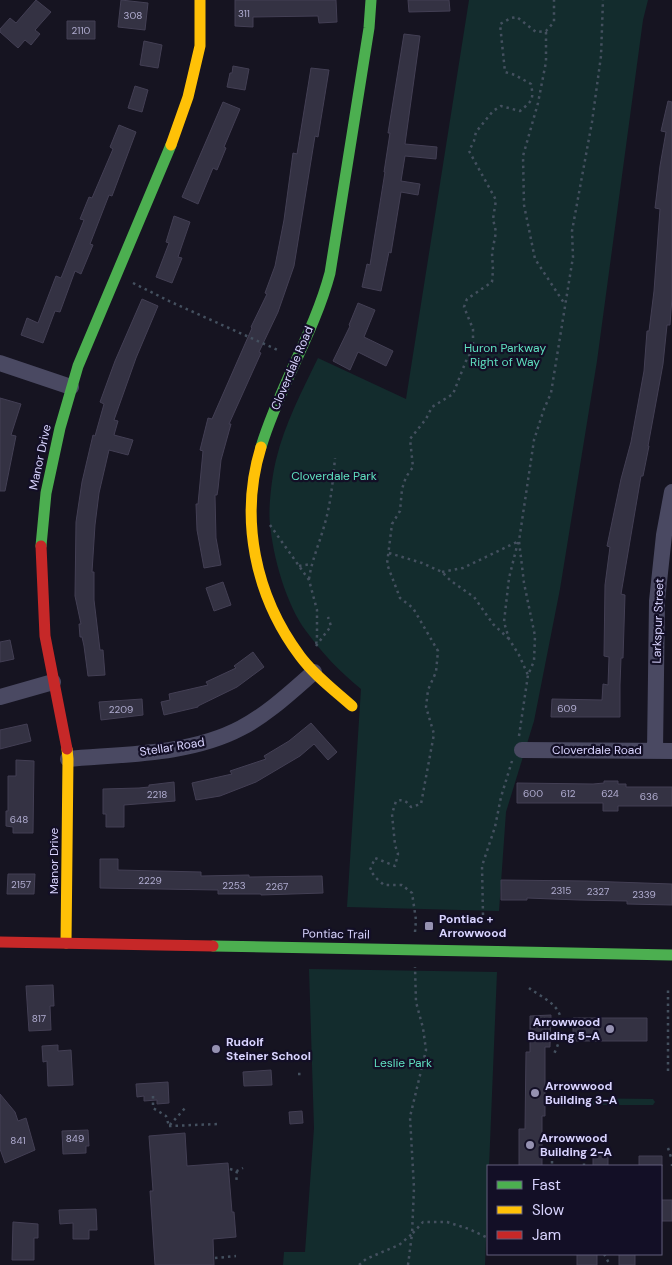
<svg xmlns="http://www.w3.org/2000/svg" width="672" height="1265" font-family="'DM Sans',sans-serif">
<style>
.green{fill:#132c2d}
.building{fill:#343243;stroke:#433f54}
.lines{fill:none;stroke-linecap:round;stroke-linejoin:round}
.path{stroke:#44505f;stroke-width:2.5;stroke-dasharray:2.5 4;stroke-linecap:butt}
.street{stroke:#4a4962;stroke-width:16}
.fast{stroke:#4caf50;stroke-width:11}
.slow{stroke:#ffc107;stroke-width:11}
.jam{stroke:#c62828;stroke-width:11}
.poi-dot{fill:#9591b1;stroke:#130f26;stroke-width:2}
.labels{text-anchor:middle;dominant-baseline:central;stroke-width:4.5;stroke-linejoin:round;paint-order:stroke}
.number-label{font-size:10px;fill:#b0acd0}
.park-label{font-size:12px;fill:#5fe0c0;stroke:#130f26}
.street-label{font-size:12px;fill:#d9d4ff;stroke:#130f26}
.poi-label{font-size:12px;font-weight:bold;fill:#d9d4ff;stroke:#130f26;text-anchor:start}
</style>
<rect width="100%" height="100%" fill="#161421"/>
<!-- green -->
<path class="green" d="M469,0h179l-5,20 -46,341 -37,228 -26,132 -28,91 -7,99 -152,-4 14,-218c-21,-17 -39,-36 -55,-58 -20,-27 -33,-74 -36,-107 -2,-16 2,-48 6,-64 9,-37 26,-69 42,-102l88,41z
M309,969l188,3 -12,293h-202l1,-13h21l9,-124z
M568,1098l85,1 2,3 -2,3h-85l-3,-4z"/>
<!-- building -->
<path class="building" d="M36,0l15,12 -16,18 5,4 -9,11 -6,-5 -7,8 -18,-16v-3l10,-11 6,5z
M121,0l27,3 -3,27 -27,-3z
M235,0h101l1,22 -18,1 -1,-7 -65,1v10l-18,-1z
M408,0h41l1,11 -41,1z
M67,21h28v18h-28z
M404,34l16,2 -15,108 32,3 -1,12 -31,-3 -4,25 19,3 -2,11 -17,-3 -10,61 -2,-1 -8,39 -19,-4 5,-23 3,1 15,-93h-1l6,-39h-2z
M144,41l18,4 -4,23 -18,-3z
M233,66l16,3 -4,21 -18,-3 3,-14h2z
M311,68l18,2 -11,67 -3,-1 -21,130 -16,46 -19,40 2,1 -32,71h2l-10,36 -3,29 -1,6h-2l1,43 5,27 -17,3 -7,-38 -1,-26h2l5,-53 -3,-1 8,-32 4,1 40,-91 -1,-1 16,-33 -2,-1 10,-27 9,-46 9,-67 4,1z
M135,86l13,4 -6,22 -14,-4z
M668,101l4,1v195l-2,28h-3l-4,39 -15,82h1l-6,30h-2l-20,118 4,1 -2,63h-2l-1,27v32h-69l1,-18 50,1 1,-16 5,1 1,-28 -5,-1 1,-71 5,-38 -3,-1 14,-67 10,-37 13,-71 3,-40h2l5,-40 6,-82 -5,-1 5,-42 6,-34 -5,-1z
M223,102l17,7 -16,38 2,1 -9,22 -4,-2 -15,36 -16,-7z
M119,125l17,7 -24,64 -3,-1 -19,49 3,1 -12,29 -6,-3 -15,41 -5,-1 -12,32 -22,-8 6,-17 11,5 18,-47 5,2 23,-58 -4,-1 9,-22 3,1 21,-49 -3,-2z
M174,216l16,6 -12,35 4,1 -10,25 -16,-6 13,-34 -3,-1z
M142,299l16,7 -22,52 -22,62 4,1 -4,14 19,5 -5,15 -19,-5 -10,43 -4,32 -3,47h2v28l6,50h3l2,25 -17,1 -4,-30 -2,-9h-2l-1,-13h2l-6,-28 1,-74 6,-40 11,-47 2,1 9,-32 -4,-2 15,-41z
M358,303l17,7 -11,27 29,14 -7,15 -28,-14 -8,18 -17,-9 17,-35 -1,-1z
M0,398l21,6 -10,31 5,1 -11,55h-5z
M223,582l8,23 -17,6 -8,-23z
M10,640l4,19 -14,3v-20z
M253,652l11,15 -27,20 -39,19v1l-34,8 -3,-13 9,-2 -1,-6 39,-9 -2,-3 30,-14 -2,-2z
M142,699l1,16 -42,5 -2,-18z
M311,723l26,29 -9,8 -14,-16 -14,12 -44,26 -36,14 -24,4 -4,-17 40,-9 -2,-3 36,-12 -2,-3 25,-15z
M27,724l4,17 -31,8v-19z
M16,760l18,1 -1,72h-20v-6l-7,-1v-15h2v-35h8z
M604,781h14v3h8v3h46v19h-54v5h-15v-8h-86v-20l76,1 11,-1z
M174,782l1,19 -51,4v22h-18v-13h-3v-25l36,-1 10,-1v-2z
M100,859h18v11l83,2v4l48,-1v2l73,-1 1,17 -62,2v-1h-43v-4l-118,-2z
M8,874h27l-1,20h-27z
M501,880l85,1 86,3v21l-45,-1v-3l-48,-1 -52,-2v2h-26z
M53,985l1,21h-4l1,24 -22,1 -3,-45z
M551,1015l-1,32h-5v69h-3v50h-23v-37h6l1,-77h4v-36z
M573,1018h74v23h-74z
M58,1045v6l13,-1 2,35 -25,1 -1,-25 -4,1 -1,-16z
M271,1070l1,15 -28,1 -1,-14z
M168,1082l1,21 -12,1v-4l-13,1v-5l-7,1 -1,-13z
M0,1094l15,18 3,9 8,-3 9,32 -30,13 -5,-14z
M302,1111l1,12 -13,1 -1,-12z
M88,1130l1,16h-3v7l-23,1 -1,-23z
M185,1133l2,33 41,-3 4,49h2l2,25 -23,2 1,26h-59l-5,-74h3l-4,-55z
M593,1155h15v11h-15z
M639,1156h23v10h-23z
M661,1200h11v21h-11z
M96,1209l1,21h-8v9h-16v-16l-13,1 -1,-14z
M13,1222l25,2v14h-4v22h-22z
M577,1254h20v11h-20z
M619,1254h16v11h-16z"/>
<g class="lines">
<!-- path -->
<path class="path" d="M546,32v30l-8,41 -15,53 1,49 11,54 29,44
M133,283l38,19 109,49
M270,525l39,55 8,30v26l-1,10
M518,542l-9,36 -5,44 5,17 10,16 9,20
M389,553l33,10 20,9 9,9 23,16 19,27 16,15
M299,566l12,-2
M442,572l21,-4 56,-27
M309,579c3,-20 11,-37 16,-56 6,-21 8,-43 10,-65
M316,646l15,-20 -3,-9
M519,736l9,-61 6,-14 1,-25 -11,-53 -5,-42 15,-101 10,-31 7,-16 22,-136 -1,-26 20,-109 9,-66 2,-56
M483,915l-1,-49 13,-39 6,-30 11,-36
M415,932l1,-12 -4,-27 -10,-8h-18l-8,-7 -6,-8 5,-12 20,8 3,-12 -3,-9 -3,-31 4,-13c8,-2 10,0 15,6l10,-3 13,-70 -8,-27 2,-17 8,-18 2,-21 -25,-43 -13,-10 -13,-34 5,-40 8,-13 2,-22 4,-12 7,-10 -3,-28 16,-20 6,-12 21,-13 13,-33 7,-12v-20l-9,-22 3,-8 25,-17 1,-12 -1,-17 4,-21 -3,-13 3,-19 -27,-49 5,-10 2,-9 17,-21 8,-5 19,5c12,-10 14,-11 11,-27l-16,-9 -10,-3 -5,-48 11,-6 6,-1 19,15 10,-1 8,-9v-22
M529,988c8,6 19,11 26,19 12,13 5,35 -2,49
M668,1071v-82
M298,1074h6
M153,1096v12l13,8 3,10 17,-19
M169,1126l50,-2
M552,1148v18
M668,1148l4,12
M672,1164v2
M584,1166v-18
M230,1169l7,2 6,-3
M237,1171l-1,4 1,7
M604,1254l6,11
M215,1258l21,-2
M359,1265l7,-6 33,-14 13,-11 2,-46 -4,-71 16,-67 -3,-22 -7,-26 -1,-35
M408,1265l4,-31 11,-12h24l22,7 17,8"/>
<!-- street -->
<path class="street" d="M0,363l71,24
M0,697l53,-15
M522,750l150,1
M655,750l2,-149 7,-66 8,-43
M68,759c56,-5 122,-4 173,-31 27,-14 50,-36 73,-56"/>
<!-- fast -->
<path class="fast" d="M261,447c18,-60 53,-114 69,-174l39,-245 2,-28
M41,546l5,-53 14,-65 18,-62 93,-221
M213,946l459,9"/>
<!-- slow -->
<path class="slow" d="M171,145l17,-48 12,-51v-46
M261,447c-22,71 -6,149 39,209 14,19 34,34 52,50
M66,943l2,-184 -1,-10"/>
<!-- jam -->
<path class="jam" d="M41,546l4,90 22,113
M0,942l213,4"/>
</g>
<!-- markers -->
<g class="poi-dot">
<rect x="424" y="921" width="10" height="10" rx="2.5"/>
<circle cx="610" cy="1029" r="5"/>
<circle cx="216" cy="1049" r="5"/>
<circle cx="535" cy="1093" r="5"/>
<circle cx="530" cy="1145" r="5"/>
</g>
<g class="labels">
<!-- number labels -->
<g class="number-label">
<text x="244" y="13">311</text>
<text x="133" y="15">308</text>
<text x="81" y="30">2110</text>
<text x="567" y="708">609</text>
<text x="121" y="709">2209</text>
<text x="533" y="793">600</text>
<text x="568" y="793">612</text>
<text x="610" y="793">624</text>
<text x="157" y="794">2218</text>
<text x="649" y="796">636</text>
<text x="19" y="819">648</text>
<text x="150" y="880">2229</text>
<text x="21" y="884">2157</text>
<text x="234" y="885">2253</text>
<text x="277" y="886">2267</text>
<text x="561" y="890">2315</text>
<text x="598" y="891">2327</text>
<text x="644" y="894">2339</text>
<text x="39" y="1018">817</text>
<text x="75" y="1138">849</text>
<text x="18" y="1140">841</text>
</g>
<!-- park labels -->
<g class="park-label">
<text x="505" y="348">Huron Parkway<tspan x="505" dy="14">Right of Way</tspan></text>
<text x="334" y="476">Cloverdale Park</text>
<text x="403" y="1063">Leslie Park</text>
</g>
<!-- street labels -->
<g class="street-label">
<text transform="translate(292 368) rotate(-67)">Cloverdale Road</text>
<text transform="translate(40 457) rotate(-78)">Manor Drive</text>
<text transform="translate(658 621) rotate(-88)">Larkspur Street</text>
<text transform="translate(172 747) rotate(-9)">Stellar Road</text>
<text x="597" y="750">Cloverdale Road</text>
<text transform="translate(54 861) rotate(-90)">Manor Drive</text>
<text transform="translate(336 934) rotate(1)">Pontiac Trail</text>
</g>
<!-- poi labels -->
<g class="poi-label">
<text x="439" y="919">Pontiac +<tspan x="439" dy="14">Arrowwood</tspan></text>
<text x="600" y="1022" text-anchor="end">Arrowwood<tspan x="600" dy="14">Building 5-A</tspan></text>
<text x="226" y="1042">Rudolf<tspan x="226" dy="14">Steiner School</tspan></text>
<text x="545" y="1086">Arrowwood<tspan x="545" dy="14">Building 3-A</tspan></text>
<text x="540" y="1138">Arrowwood<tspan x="540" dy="14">Building 2-A</tspan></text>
</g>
</g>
<!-- legend -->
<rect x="487" y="1165" width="175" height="90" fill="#130f26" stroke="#625e7d"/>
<rect x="497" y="1181" width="25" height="8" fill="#4caf50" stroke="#625e7d"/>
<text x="532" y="1190" font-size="15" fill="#d9d4ff">Fast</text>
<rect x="497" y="1206" width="25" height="8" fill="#ffc107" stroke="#625e7d"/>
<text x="532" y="1215" font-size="15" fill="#d9d4ff">Slow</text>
<rect x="497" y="1231" width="25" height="8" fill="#c62828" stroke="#625e7d"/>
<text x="532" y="1240" font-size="15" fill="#d9d4ff">Jam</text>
</svg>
